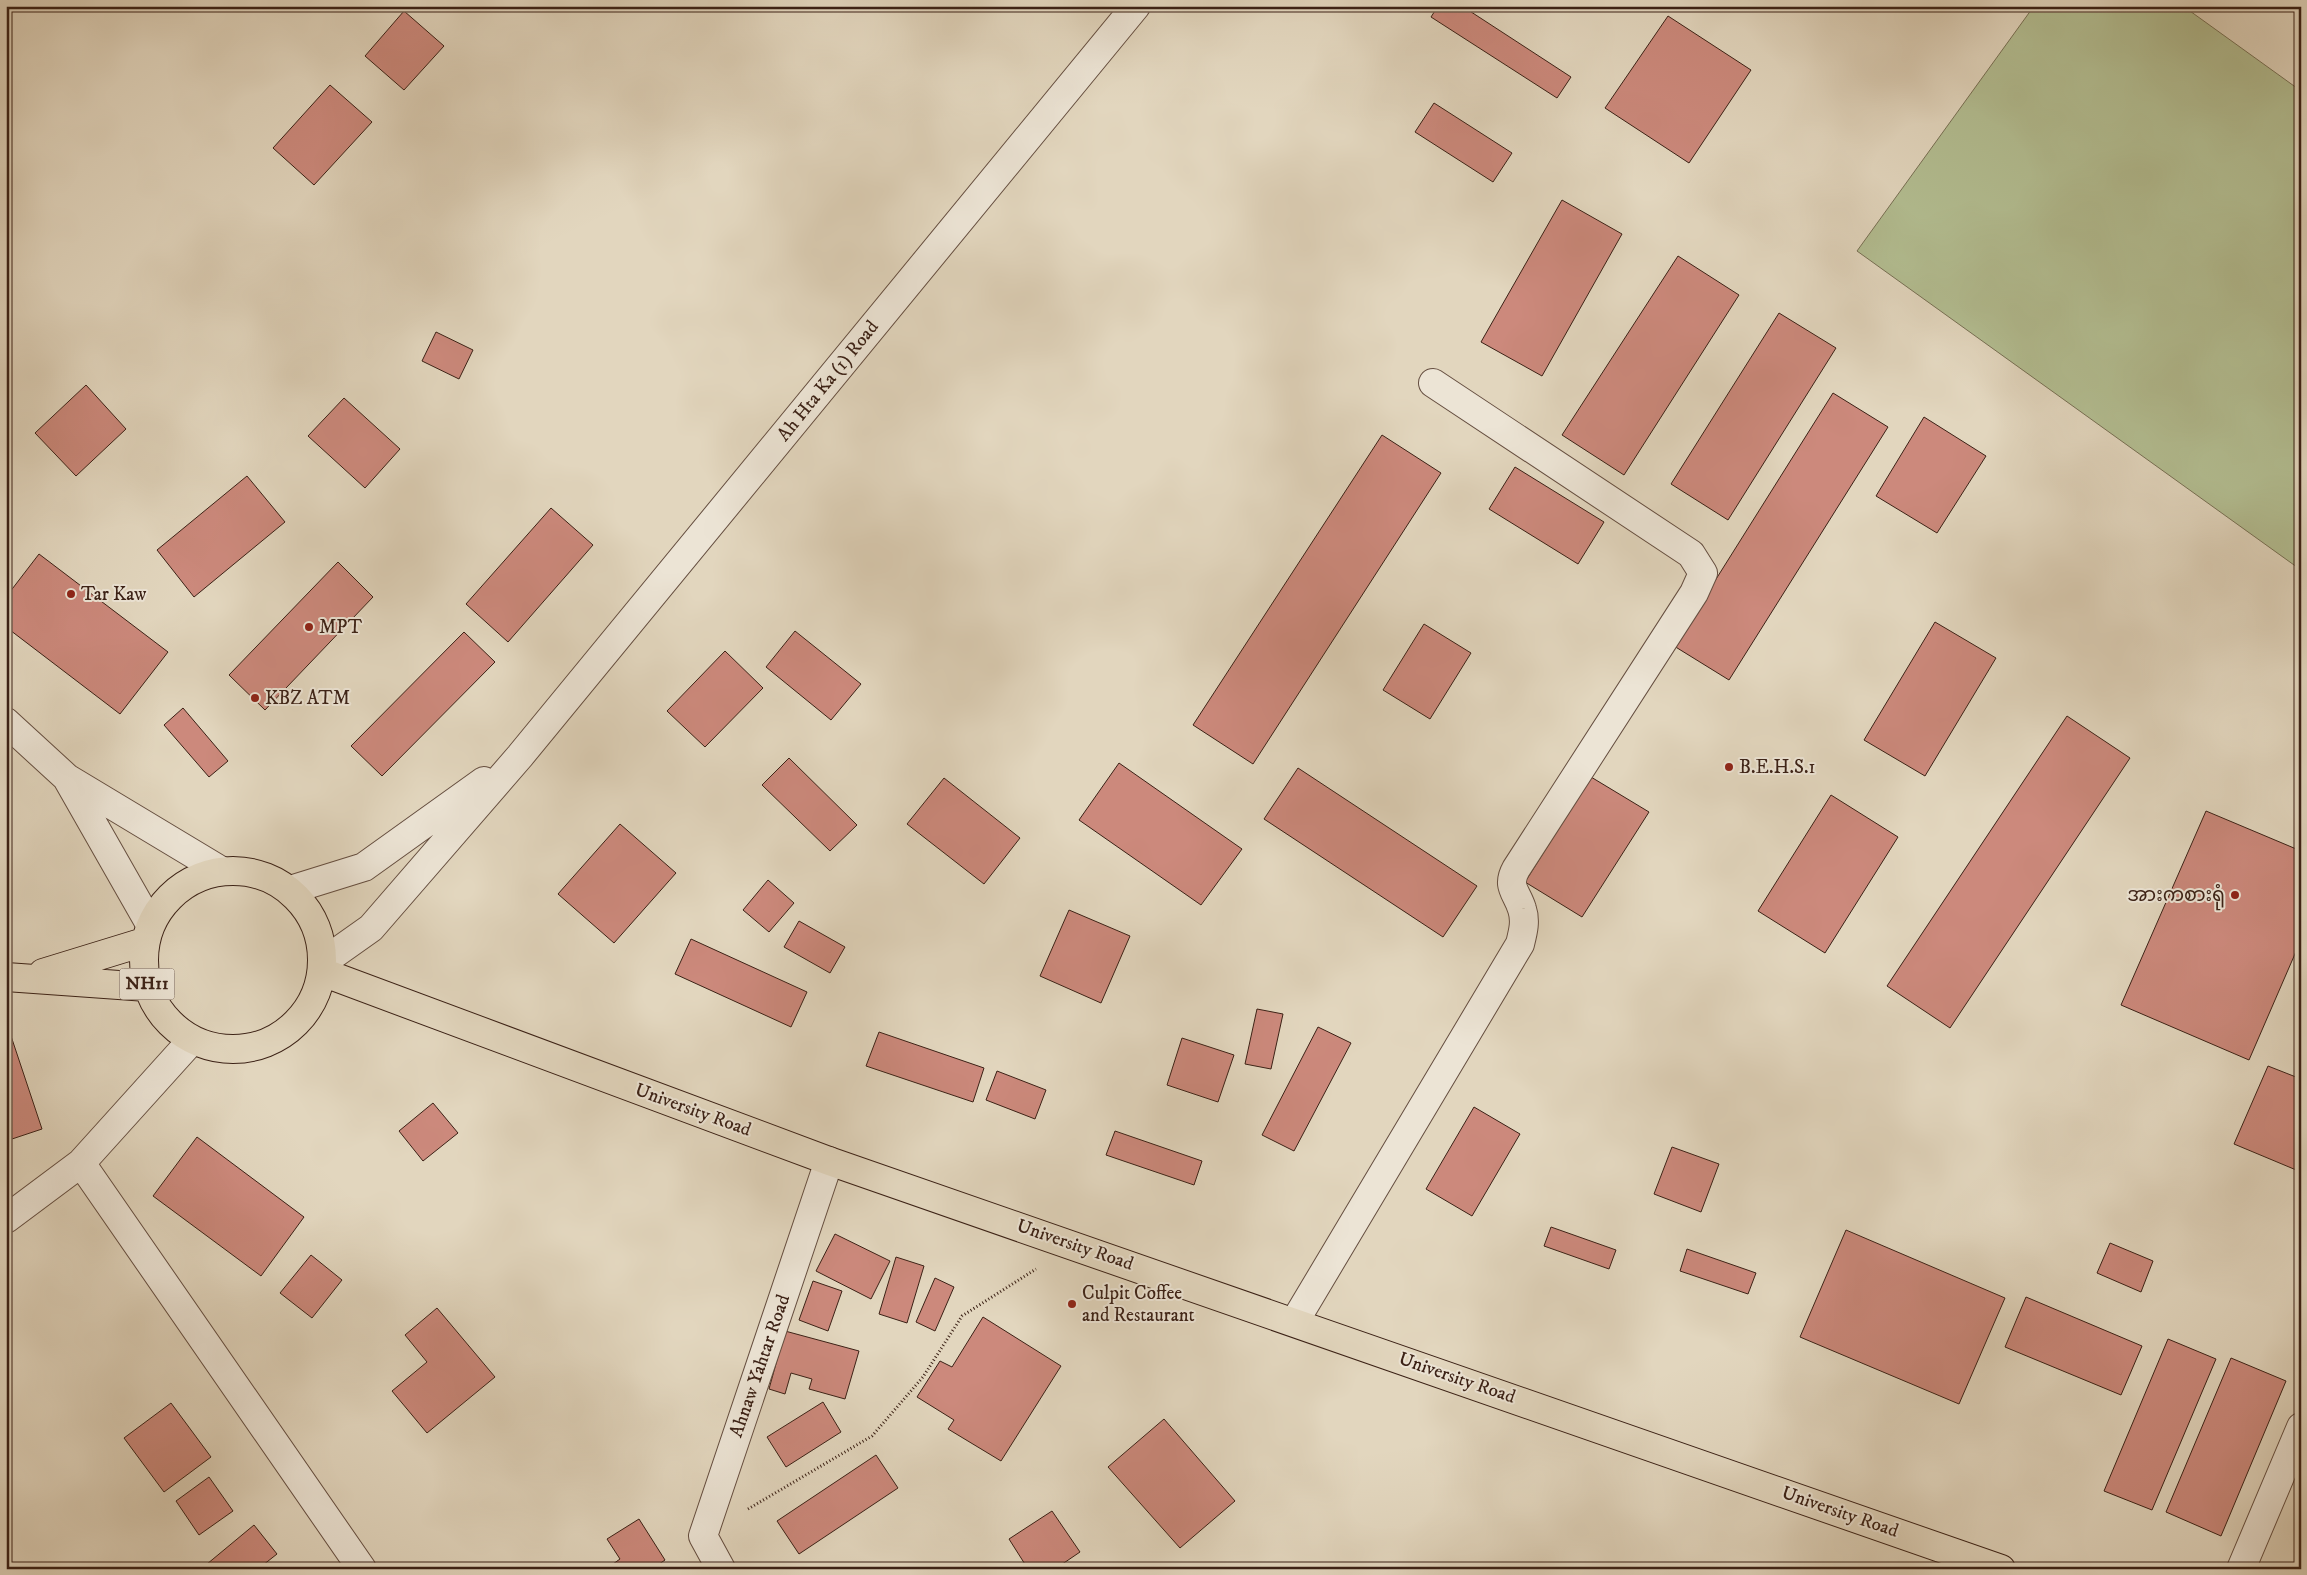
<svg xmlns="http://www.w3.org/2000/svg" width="2307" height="1575" font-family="'IM FELL DW Pica','Noto Sans Myanmar',serif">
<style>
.green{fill:#b3be92;stroke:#777054}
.building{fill:#cc897c;stroke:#3b2116}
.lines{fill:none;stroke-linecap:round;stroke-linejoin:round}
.minor-casing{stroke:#654e40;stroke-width:30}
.highway-casing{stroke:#3b2116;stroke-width:30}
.path{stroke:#3b2116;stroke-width:3;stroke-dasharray:1 2.5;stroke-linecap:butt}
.minor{stroke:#ece4d5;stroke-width:28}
.highway{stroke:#e2d6be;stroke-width:28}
.poi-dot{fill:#8f2418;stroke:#ece4d5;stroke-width:2}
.labels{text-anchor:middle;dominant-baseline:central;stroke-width:4;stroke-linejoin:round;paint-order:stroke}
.shield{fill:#ece4d5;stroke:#705c4f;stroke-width:1}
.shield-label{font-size:18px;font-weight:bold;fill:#3b2116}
.street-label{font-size:19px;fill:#3b2116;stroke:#ece4d5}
.poi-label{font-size:19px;fill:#3b2116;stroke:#ece4d5;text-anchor:start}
</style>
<rect width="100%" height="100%" fill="#e2d6be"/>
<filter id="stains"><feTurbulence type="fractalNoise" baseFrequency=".004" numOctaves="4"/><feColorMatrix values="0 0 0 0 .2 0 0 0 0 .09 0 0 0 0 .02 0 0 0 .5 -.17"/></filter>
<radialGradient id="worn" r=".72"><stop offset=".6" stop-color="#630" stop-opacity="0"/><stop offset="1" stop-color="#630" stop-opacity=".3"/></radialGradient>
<!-- green -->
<path class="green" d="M2034,6h149l118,85v479l-444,-319z"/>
<!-- building -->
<path class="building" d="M1438,6h24l109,71 -14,21 -126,-81z
M404,11l40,35 -40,44 -39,-34z
M1668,16l83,54 -62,93 -84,-55z
M330,85l42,37 -58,63 -41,-37z
M1434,103l78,50 -19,29 -78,-50z
M1562,200l60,34 -80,142 -61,-34z
M1678,256l61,39 -115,180 -62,-40z
M1779,313l57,35 -108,172 -57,-36z
M436,332l37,18 -14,29 -37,-18z
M86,385l40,44 -50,47 -41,-43z
M1833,393l55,34 -159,253 -55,-34z
M344,398l56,51 -35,39 -57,-52z
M1924,417l62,39 -49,77 -61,-37z
M1382,435l59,38 -188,291 -60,-39z
M1515,467l89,55 -26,42 -89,-55z
M247,476l38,46 -91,75 -37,-47z
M551,508l42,37 -85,97 -42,-38z
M39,554l129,98 -48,62 -114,-87v-30z
M338,562l35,35 -108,113 -36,-35z
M1935,622l61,36 -71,118 -61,-36z
M1424,624l47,29 -41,66 -47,-29z
M795,631l66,53 -30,36 -65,-53z
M464,632l31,30 -113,114 -31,-30z
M725,651l38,37 -58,59 -38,-36z
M183,708l45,53 -19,16 -45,-52z
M2067,716l63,42 -180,270 -63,-42z
M789,758l68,67 -27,26 -68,-66z
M1119,763l123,86 -41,56 -122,-85z
M1298,768l179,118 -34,51 -179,-118z
M1591,777l58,35 -67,105 -57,-35z
M944,778l76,60 -36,46 -77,-60z
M1831,795l67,42 -73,116 -67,-42z
M2206,811l95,40v89l-52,120 -128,-55z
M620,824l56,49 -62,70 -56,-49z
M768,880l26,23 -25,29 -26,-22z
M1069,910l61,26 -29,67 -61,-27z
M799,921l46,26 -15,26 -46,-26z
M691,939l116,53 -16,35 -116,-53z
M1257,1009l26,5 -12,55 -26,-5z
M6,1021l36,108 -36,12z
M1318,1027l33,16 -57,108 -32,-16z
M879,1032l105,36 -11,34 -107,-36z
M1182,1038l52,17 -16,47 -51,-17z
M2268,1066l33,13v93l-67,-28z
M997,1071l49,19 -11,29 -49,-19z
M433,1103l25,30 -35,28 -24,-30z
M1474,1107l46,27 -48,82 -46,-27z
M1115,1131l87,30 -8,24 -88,-30z
M197,1137l107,80 -43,59 -108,-80z
M1672,1147l47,17 -18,48 -47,-18z
M1551,1227l65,23 -7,19 -65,-23z
M1846,1230l159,68 -46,106 -159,-67z
M835,1234l55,27 -19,38 -55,-28z
M2110,1243l43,18 -12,31 -44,-19z
M1687,1249l69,24 -8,21 -68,-23z
M311,1255l31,25 -30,38 -32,-25z
M896,1257l28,9 -17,57 -28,-9z
M935,1278l19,9 -19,44 -19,-9z
M813,1281l29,10 -14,40 -29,-11z
M2026,1297l116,49 -21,49 -116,-48z
M437,1308l58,69 -68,56 -35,-42 35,-29 -22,-27z
M983,1317l78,49 -60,95 -53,-32 6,-9 -37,-23 23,-36 12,6z
M785,1331l74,20 -14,48 -36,-10 3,-10 -21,-6 -6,21 -16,-5z
M2168,1339l48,20 -64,151 -48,-19z
M2231,1358l55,23 -65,155 -55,-24z
M823,1402l18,30 -55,35 -19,-30z
M171,1403l40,54 -47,35 -40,-54z
M1164,1419l71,82 -55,47 -72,-81z
M876,1455l22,33 -99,66 -22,-33z
M209,1477l24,34 -34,24 -23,-34z
M1052,1511l28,41 -25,17h-27l-19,-30z
M639,1519l26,41 -13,9h-46l14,-10 -13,-20z
M254,1525l23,29 -19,15h-57z"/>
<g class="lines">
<defs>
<path id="minor" d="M6,722l61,56 153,92
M68,780l82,144
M290,890l74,-23 120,-86
M323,962l48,-34 149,-172 616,-750
M81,1163l281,406
M6,1219l75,-56 111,-123
M1295,1321l225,-377c3,-12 6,-23 2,-35 -5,-17 -16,-22 -6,-40l178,-276 9,-20 -12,-19 -258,-171
M721,1569l-18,-33 126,-375
M2241,1569l60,-142"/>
<path id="highway" d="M144 960a89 89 0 1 1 178 0a89 89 0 1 1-178 0Z
M322,972l507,189 1172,408
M43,973l101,-31
M6,977l141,10"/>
</defs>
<!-- minor casing -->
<use href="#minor" class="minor-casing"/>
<!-- highway casing -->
<use href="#highway" class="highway-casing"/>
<!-- path -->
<path class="path" d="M748,1509l124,-73 51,-59 39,-61 74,-47"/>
<!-- minor -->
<use href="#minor" class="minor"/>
<!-- highway -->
<use href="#highway" class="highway"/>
</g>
<!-- markers -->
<g class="poi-dot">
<circle cx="71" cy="594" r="5"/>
<circle cx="309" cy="627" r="5"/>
<circle cx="255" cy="698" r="5"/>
<circle cx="1729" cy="767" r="5"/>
<circle cx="2235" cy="895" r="5"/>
<circle cx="1072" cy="1304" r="5"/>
</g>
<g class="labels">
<!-- shield labels -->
<rect class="shield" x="119.5" y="968.5" width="55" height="31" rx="4"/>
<g class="shield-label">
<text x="147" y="984">NH11</text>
</g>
<!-- street labels -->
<g class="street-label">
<text transform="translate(828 381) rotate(-51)">Ah Hta Ka (1) Road</text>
<text transform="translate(693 1110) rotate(20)">University Road</text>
<text transform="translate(1075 1245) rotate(19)">University Road</text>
<text transform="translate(760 1366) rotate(-71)">Ahnaw Yahtar Road</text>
<text transform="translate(1457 1378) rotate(19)">University Road</text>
<text transform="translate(1840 1512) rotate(19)">University Road</text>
</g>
<!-- poi labels -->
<g class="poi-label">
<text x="81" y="594">Tar Kaw</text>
<text x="319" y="627">MPT</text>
<text x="265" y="698">KBZ ATM</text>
<text x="1739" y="767">B.E.H.S.1</text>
<text x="2225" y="895" text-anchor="end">အားကစားရုံ</text>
<text x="1082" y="1293">Culpit Coffee<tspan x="1082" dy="22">and Restaurant</tspan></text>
</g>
</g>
<!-- margin -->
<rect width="2307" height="1575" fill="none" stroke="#e2d6be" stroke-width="25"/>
<rect x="8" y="8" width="2292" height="1560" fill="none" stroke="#3b2116" stroke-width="2.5"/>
<rect x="12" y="12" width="2282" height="1550" fill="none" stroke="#3b2116"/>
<rect width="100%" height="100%" filter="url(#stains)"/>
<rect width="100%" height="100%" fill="url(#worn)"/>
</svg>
